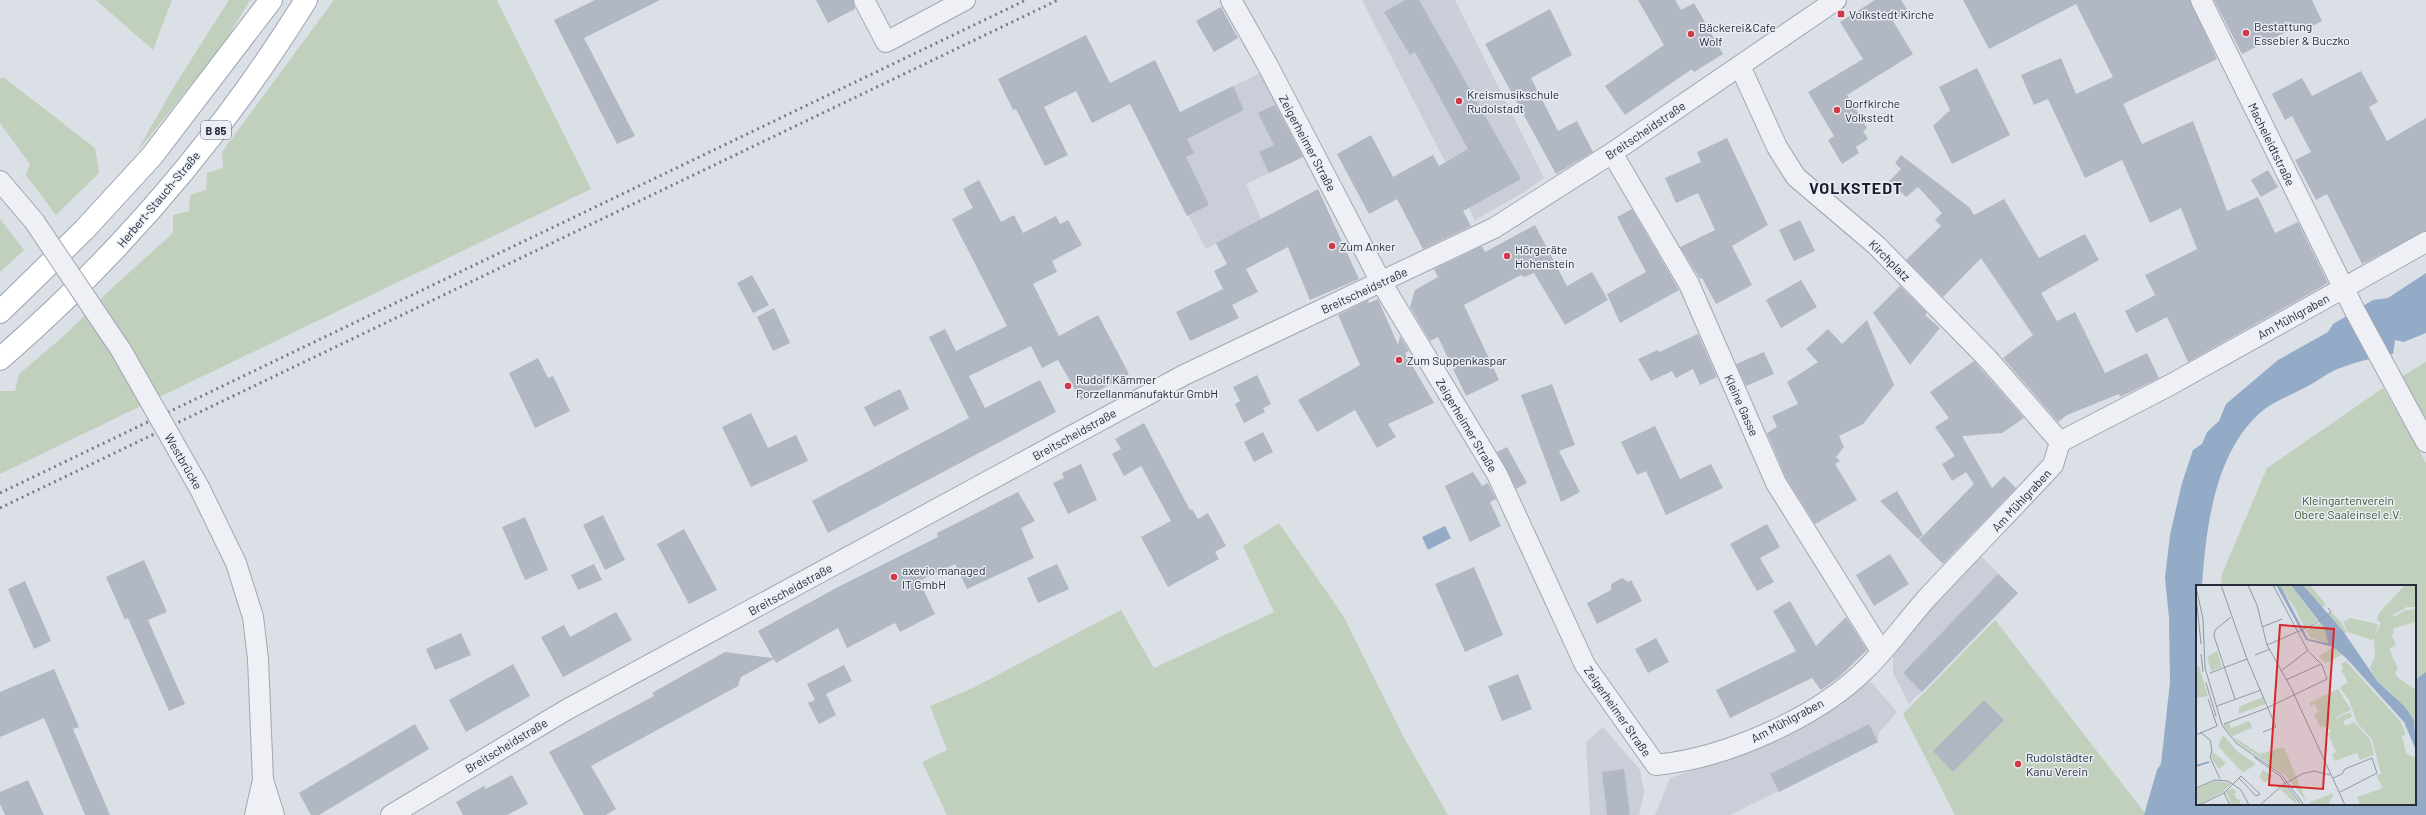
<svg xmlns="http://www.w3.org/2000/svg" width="2426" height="815" font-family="Barlow,sans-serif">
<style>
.built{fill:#c9ced8}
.green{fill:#c0d0bc}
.water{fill:#94abc8}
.building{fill:#b2b8c3}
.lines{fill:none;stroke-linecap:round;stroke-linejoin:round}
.minor-casing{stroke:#a1a6b0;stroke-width:22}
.primary-casing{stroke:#9aa3b2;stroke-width:24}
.minor{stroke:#eef0f5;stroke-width:20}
.primary{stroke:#fff;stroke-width:22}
.rail{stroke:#747e90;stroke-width:3;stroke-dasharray:2 4;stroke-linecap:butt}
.minor-bridge-casing{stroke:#a1a6b0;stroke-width:22;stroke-linecap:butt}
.minor-bridge{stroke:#eef0f5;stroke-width:20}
.poi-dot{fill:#d23a4a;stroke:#eaeef4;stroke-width:1.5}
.labels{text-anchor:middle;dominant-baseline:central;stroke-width:3;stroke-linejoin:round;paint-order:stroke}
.shield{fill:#eaeef4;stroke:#606774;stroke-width:1}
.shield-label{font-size:11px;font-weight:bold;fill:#252d3d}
.poi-label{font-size:12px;fill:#252d3d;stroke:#eaeef4;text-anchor:start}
.street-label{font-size:12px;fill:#252d3d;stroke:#eaeef4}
.park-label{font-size:12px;fill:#385932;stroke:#eaeef4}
.district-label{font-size:16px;font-weight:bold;letter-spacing:1px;fill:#171e2d;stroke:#eaeef4}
.inset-river{fill:none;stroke:#94abc8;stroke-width:2}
.inset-road{fill:none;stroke:#9298a2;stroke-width:1}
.view{fill:#d62828;fill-opacity:0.15;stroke:#d62828;stroke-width:2}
.inset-edge{fill:none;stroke:#252d3d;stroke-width:2}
</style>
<rect width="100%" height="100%" fill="#dbdfe6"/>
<!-- built -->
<path class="built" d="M1362,0h93l89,178 -18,13 -51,29z
M1260,73l43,84 -57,27 15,35 -55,30 -62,-119z
M1979,554l39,39 -109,111 -16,-31v-19l18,-27z
M1860,680l12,3 25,29 -18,21 -1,9 -148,73h-75l15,-37 36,-12z
M1603,727l37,43 4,22 -5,23h-49l-4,-73z"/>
<!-- green -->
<path class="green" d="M96,0h76l-19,50z
M229,0h21l-27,45 -87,108 39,-68z
M334,0h163l94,189 -591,285v-83h15l4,-17 46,-39 47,-47 61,-55v-18l16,-4 1,-16 16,-5 1,-17 16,-5 -1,-16z
M3,77l92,71 4,25 -43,42 -30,-40 4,-11 -30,-41v-44z
M0,219l24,31 -24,22z
M2426,362v59l-25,-44z
M2383,388l43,75v209l-11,8v-94h-194l1,-12 45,-106z
M1279,523l65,94 59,119 45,79h-501l-25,-53 25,-12 -17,-44 43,-18 148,-78 33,58 120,-56 -31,-66z
M1995,620l150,193 -1,2h-189l-52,-101z"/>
<!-- water -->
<path class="water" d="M2426,273v60l-22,9 -9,-2 -2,14c-20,4 -39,8 -58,16 -10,5 -19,12 -29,17 -13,7 -28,13 -40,21 -51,39 -60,119 -64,178h-5l-2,143 2,10v65h218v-124l11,-8v143h-282l13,-45 4,-6 9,-82 -1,-64 -4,-40 5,-43 12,-52 11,-33 9,-6 5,-12 12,-11 7,-17 52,-44 50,-28 5,-8 22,-13 18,-11 15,-2z
M1445,526l6,12 -23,12 -6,-13z"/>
<!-- building -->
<path class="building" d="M595,0h65l-76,38 51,98 -18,8 -63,-124z
M816,0h37l2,9 -27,14z
M1405,0h14l102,179 -58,32 8,15 -48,23 -26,-50 -28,15 -32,-60 34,-19 22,42 40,-22 6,11 29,-17 -53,-97 -5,3 -26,-43z
M1638,0h37l6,10 13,-7 29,51 -29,18 -2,-3 -67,46 -20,-29 59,-41z
M1875,0h26l7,11 -15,10 20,33 -66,41 20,33 -4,3 5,8 -12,8 3,6 -17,11 -14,-24 6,-4 -26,-44 55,-33 -23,-37z
M1963,0h227l27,59 -94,45 19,40 51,-23 34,90 31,-14 17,36 23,-11 30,61 -140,79 -21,-45 -31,16 -11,-22 30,-16 -10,-20 52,-26 -16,-41 -31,15 -28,-63 -37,18 -37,-79 -14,6 -13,-30 40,-17 15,36 37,-17 -37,-73 -87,45z
M2214,0h98l10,21 -23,12 -3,-6 -54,27z
M1221,7l17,31 -24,14 -18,-31z
M1550,9l22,46 -41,23 27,53 19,-10 16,31 -37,22 -71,-130z
M1086,35l24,48 45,-23 25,52 53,-26 11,24 -57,29 7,14 -8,4 23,48 -22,11 -57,-112 -38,19 -16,-32 -32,16 24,48 -23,11 -29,-57 -3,1 -15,-31z
M1977,68l33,67 -58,29 -19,-38 17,-16 -11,-23z
M2361,71l17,31 -9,5 18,34 39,-23v113l-64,33 -35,-70 -11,6 -21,-40 16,-8 -19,-36 -7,4 -13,-26 30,-16 10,18z
M1275,105l28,52 -34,16 -10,-21 15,-7 -16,-32z
M1727,138l41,87 -36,21 20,39 -36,19 -14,-26 -2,1 -20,-32 35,-17 -17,-37 -22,10 -11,-25 36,-16 -4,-10z
M1901,155l68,52 5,8 30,-16 35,59 46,-24 14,26 -58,33 16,28 18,-9 30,61 42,-20 12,25 -39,19 -1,-3 -52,21 -9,7 -55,-64 30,-23 -52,-77 -38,39 -37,-37 35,-34 -6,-6 7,-7 -24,-26 -12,10 -17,-16 12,-12 -6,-6z
M2268,170l10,17 -17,10 -10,-17z
M979,180l22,42 13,-7 9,18 33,-17 4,8 8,-4 14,25 -30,16 5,11 -24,12 26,52 39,-21 31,59 -48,26 -23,-40 -16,8 -11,-22 -62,30 16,32 55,-28 16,32 -228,121 -16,-32 157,-83 -40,-81 16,-8 11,22 51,-25 -55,-107 21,-11 -10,-19z
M1318,189l41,90 -49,21 -22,-53 -42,22 12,23 -26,13 7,13 -49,23 -14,-29 47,-23 -9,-18 13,-7 -11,-21z
M1632,209l47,81 -59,33 -13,-29 39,-22 -29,-55z
M1800,220l15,31 -21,10 -15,-31z
M1535,225l32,61 25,-14 16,28 -43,25 -31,-52 -10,4 -3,-2 -57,30 35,75 -33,16 -28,-59 -8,4 -20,-34 5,-17 23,-13 -4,-8 48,-23 3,6z
M752,275l17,30 -16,8 -16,-30z
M1801,280l16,27 -36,21 -15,-28z
M1900,286l27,27 -2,2 15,13 -30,37 -37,-52z
M1378,299l20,46 2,-9 9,15 -4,2 29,50 -46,21 8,13 -19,11 -22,-38 -38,22 -19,-32 62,-35 -22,-50 30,-15 1,3z
M774,308l16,35 -17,8 -16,-34z
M1867,320l27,65 -31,39 -24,12 5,11 -8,10 4,4 -5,3 22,36 -42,24 -29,-46 -19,-45 10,-6 -5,-11 26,-12 -11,-22 31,-20 -12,-13 22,-20 14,15z
M1698,334l19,43 -17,8 -7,-16 -17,9 -4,-7 -21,10 -13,-22 20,-9 1,2z
M1764,352l10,22 -28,12 -10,-22z
M538,358l10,20 5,-2 17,35 -35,17 -26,-55z
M1974,361l50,57 -22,15 -40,3 30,52 12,-12 12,12 -73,76 -24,-24 55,-56 -8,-12 -14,9 -10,-17 13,-8 -20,-29 14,-9 -19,-26z
M1257,375l14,29 -8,4 2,4 -21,11 -9,-19 5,-3 -7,-14z
M1552,384l23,61 -16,6 21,41 -19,10 -40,-107z
M900,389l9,20 -35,18 -10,-20z
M751,413l17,35 28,-13 12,26 -57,26 -29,-60z
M1144,423l46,87 2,-1 6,10 10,-6 18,33 -11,6 4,7 -51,28 -27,-50 30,-16 -30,-55 -17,10 -12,-22 9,-5 -6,-10z
M1655,426l25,53 31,-15 12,24 -57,27 -20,-44 -9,4 -16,-33z
M1263,432l10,20 -19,10 -10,-20z
M1507,447l20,36 -11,6 -19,-37z
M1081,464l16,36 -29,14 -15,-31 11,-5 -2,-5z
M1473,472l9,14 6,-3 8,16 -6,3 11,24 -31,16 -25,-56z
M1897,491l26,44 -5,4 -38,-38z
M1018,492l17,29 -14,7 13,30 -67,31 -12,-25 -36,17 16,33 -35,18 -5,-9 -48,25 -9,-20 -62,35 -2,-4 -33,18 -3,9 -147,80 25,43 -10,6h-22l-35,-63 105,-56 -2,-3 73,-41 48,6 -15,-27 80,-44 100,-50 -1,-4z
M603,515l22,45 -20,10 -22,-45z
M525,517l23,53 -23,10 -23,-53z
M1767,524l13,23 -20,11 14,24 -17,9 -27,-47z
M684,529l33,61 -28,14 -32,-60z
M1890,554l19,30 -35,22 -18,-31z
M144,560l23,52 -19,8 37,84 -16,7 -41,-93 -3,2 -19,-43z
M594,564l8,16 -24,10 -7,-15z
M1057,564l12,25 -31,14 -11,-25z
M1474,567l29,68 -38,17 -30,-68z
M1998,574l20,19 -96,99 -19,-19z
M1622,578l6,4 3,-2 11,21 -45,23 -10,-21 24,-13v-6z
M25,581l26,60 -17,8 -26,-60z
M1790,601l26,45 30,-29 21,33 -28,27 -18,13 -9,-12 -82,40 -14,-28 80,-39 -23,-40z
M616,612l16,28 -69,37 -22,-40 23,-12 6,12z
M461,633l10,22 -36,15 -9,-21z
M1656,638l13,24 -21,11 -13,-24z
M513,664l17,32 -64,36 -17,-32z
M844,665l8,16 -26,13 10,21 -17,9 -11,-21 7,-3 -8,-16z
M54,669l25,58 -6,2 37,86h-25l-41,-97 -44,19v-45z
M1518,674l14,35 -30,12 -14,-35z
M1984,700l20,20 -51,52 -20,-21z
M415,724l14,25 -110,66h-8l-12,-22z
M1869,724l9,18 -99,50 -9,-18z
M1624,769l6,46h-23l-5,-43z
M512,775l16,29 -21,11h-44l-7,-13 28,-16 2,3z
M28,780l16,35h-39l-5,-11v-12z"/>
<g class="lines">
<defs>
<path id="minor" d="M864,0l22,42 79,-42
M1231,0l36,64 114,218 116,192 88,191 71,100c70,-7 161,-47 211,-97 21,-21 39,-46 59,-69 42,-45 85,-89 127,-134l7,-23 110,-57 256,-143
M2201,0l154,311 71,131
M1740,66l37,81 19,30 80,68 111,113 73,84
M1612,153l77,131 87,199 105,168
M0,181l34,40
M200,489l36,74 17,54 5,42 5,121 11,35
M255,815l8,-35
M391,815l175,-105 618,-335 310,-147 118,-75 224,-153"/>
<path id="primary" d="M0,312l85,-83 67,-73 119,-156
M0,359c119,-103 223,-225 306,-359"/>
</defs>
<!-- minor casing -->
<use href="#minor" class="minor-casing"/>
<!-- primary casing -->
<use href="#primary" class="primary-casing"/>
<!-- minor -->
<use href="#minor" class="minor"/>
<!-- primary -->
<use href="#primary" class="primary"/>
<!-- rail -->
<path class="rail" d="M0,493l1026,-493
M0,508l1058,-508"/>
<defs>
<path id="minor-bridge" d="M34,221l87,129 79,139"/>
</defs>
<!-- minor-bridge casing -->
<use href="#minor-bridge" class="minor-bridge-casing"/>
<!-- minor-bridge -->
<use href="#minor-bridge" class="minor-bridge"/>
</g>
<!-- markers -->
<g class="poi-dot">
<rect x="1837" y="10" width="8" height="8" rx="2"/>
<circle cx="2246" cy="33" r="4"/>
<circle cx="1691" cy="34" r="4"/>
<circle cx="1459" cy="101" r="4"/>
<circle cx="1837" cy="110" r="4"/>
<circle cx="1332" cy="246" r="4"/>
<circle cx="1507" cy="256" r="4"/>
<circle cx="1399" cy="360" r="4"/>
<circle cx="1068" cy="386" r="4"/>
<circle cx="894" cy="577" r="4"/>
<circle cx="2018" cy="764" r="4"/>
</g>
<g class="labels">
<!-- shield labels -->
<rect class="shield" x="201" y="121" width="30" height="18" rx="3"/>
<g class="shield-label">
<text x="216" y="130">B 85</text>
</g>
<!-- poi labels -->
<g class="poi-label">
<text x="1849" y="14">Volkstedt Kirche</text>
<text x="2254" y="26">Bestattung<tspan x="2254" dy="14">Essebier &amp; Buczko</tspan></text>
<text x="1699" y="27">Bäckerei&amp;Cafe<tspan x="1699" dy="14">Wolf</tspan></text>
<text x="1467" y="94">Kreismusikschule<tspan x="1467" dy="14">Rudolstadt</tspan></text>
<text x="1845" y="103">Dorfkirche<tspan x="1845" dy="14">Volkstedt</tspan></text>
<text x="1340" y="246">Zum Anker</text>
<text x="1515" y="249">Hörgeräte<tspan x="1515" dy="14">Hohenstein</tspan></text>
<text x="1407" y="360">Zum Suppenkaspar</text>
<text x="1076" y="379">Rudolf Kämmer<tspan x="1076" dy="14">Porzellanmanufaktur GmbH</tspan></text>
<text x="902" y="570">axevio managed<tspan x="902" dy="14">IT GmbH</tspan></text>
<text x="2026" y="757">Rudolstädter<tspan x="2026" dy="14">Kanu Verein</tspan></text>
</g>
<!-- street labels -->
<g class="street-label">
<text transform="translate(1645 130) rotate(-34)">Breitscheidstraße</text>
<text transform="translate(1308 143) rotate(62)">Zeigerheimer Straße</text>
<text transform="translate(2272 144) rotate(64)">Macheleidtstraße</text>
<text transform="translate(158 199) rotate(-50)">Herbert-Stauch-Straße</text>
<text transform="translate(1890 260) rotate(45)">Kirchplatz</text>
<text transform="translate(1364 290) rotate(-25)">Breitscheidstraße</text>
<text transform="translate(2293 316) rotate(-29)">Am Mühlgraben</text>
<text transform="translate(1742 405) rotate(66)">Kleine Gasse</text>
<text transform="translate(1467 425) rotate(59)">Zeigerheimer Straße</text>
<text transform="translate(1074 434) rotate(-29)">Breitscheidstraße</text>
<text transform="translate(184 461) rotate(60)">Westbrücke</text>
<text transform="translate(2021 500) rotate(-47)">Am Mühlgraben</text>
<text transform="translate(790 589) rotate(-29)">Breitscheidstraße</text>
<text transform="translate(1618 711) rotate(55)">Zeigerheimer Straße</text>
<text transform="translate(1787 720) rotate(-28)">Am Mühlgraben</text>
<text transform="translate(506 745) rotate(-31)">Breitscheidstraße</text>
</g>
<!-- park labels -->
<g class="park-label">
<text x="2348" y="500">Kleingartenverein<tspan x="2348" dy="14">Obere Saaleinsel e.V.</tspan></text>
</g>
<!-- district labels -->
<g class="district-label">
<text x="1856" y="187">VOLKSTEDT</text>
</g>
</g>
<!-- overview -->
<g transform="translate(2196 585)">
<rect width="220" height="220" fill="#dbdfe6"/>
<path d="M82,0h13l27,36 -13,7 -12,-23zM107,0h7l16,20 -4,2zM209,0h11v22h-9l-14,8 1,2 10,-6 12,-2v13l-22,6 -2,8 4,9 -7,4 9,20 -3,3 2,5 19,13v37l-26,-35 -12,-10 -8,-14 5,-11 -1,-20 -2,3 -24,-8 -5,-10 7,-4 28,6 -3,11 6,-12 -4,-3 2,-7zM135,27l9,9 7,11 -2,2 -17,-19zM124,38l6,7 2,13 -18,-5 -4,-8zM137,62l9,8 -17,8 -6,-7zM21,66l5,16 -11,4 -4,-14zM150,76l54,60 6,14 -4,1 4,17 10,5v47h-56l-3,-8 26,-9 -7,-13 5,-1 -9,-35 -15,-16 -8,-23 -9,-12 8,-6 -7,-12 2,-1 -2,-5zM3,81l9,30 -12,2v-31zM142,104l13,21 -15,7 1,3 1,-3 13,-5 1,5 -9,4 2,5 9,-4 16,17 4,16 -14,5 -3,-7 -22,8 -3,-7 4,-2 -8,-18 3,-2 -3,-6 -8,1 -6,-13 4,-2 -3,-8 -4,2 -2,-3zM67,112l2,7 -26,10v-7zM54,136l2,7 -20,8 28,18 24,-7 22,54 -21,-26 -48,-33 -14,-17 6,-2 2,5zM27,150l15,17 18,12 -12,8 -3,-1 -23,-25zM17,167l13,11 -7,6 -8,-12zM67,185l10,6 -6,5 -3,1 -5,-5zM18,196l18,2 -8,8 -26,14 -2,-16zM89,200l11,15 1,5 -17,-16zM36,203l5,4 -3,2 3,5 4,1 -2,2 2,3h-9l-6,-13zM138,208l-6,12h-17l-1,-3z" fill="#c0d0bc"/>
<path d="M80,0l5,2 27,52 20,4 -3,-14 -34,-44h12l40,46 35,51 26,24 10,14 2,30 -12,-28 -58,-64 -13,-11 -27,-7z" fill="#94abc8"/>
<path class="inset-river" d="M0,181l13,-4"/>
<path class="inset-road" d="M25,0l26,74 29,68 -13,5M52,0l9,20 10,40 24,43 54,117M0,2l7,32 2,49 17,57 14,18 45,31 23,31M0,10l5,49M35,32l-16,13 -1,6 21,63M66,42l20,-8M71,60l48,-21 16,-12 -3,-4M5,69l2,18M59,70l15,-6M85,86l26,-20M14,88l37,-14M90,95l35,-16M10,98l10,33M12,114l9,27M21,121l44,-16M28,139l43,-16 60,-29 -5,-14 -14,-14 -35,-66M4,147l10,8 2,11 -2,6 10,22M0,150l21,-9M58,172l26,19 21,29M137,193l9,-4 3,-5 27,-11 5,15 -37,19M0,203l19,-8 13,1 13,9 8,15M28,208l6,12M3,220l25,-12 17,-17 19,18 -4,2 -17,-18M64,220l24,-21 18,-10 12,-3 16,4"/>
<path class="view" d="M84,40l54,4 -11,160 -54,-4z"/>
<rect width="220" height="220" class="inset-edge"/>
</g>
</svg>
